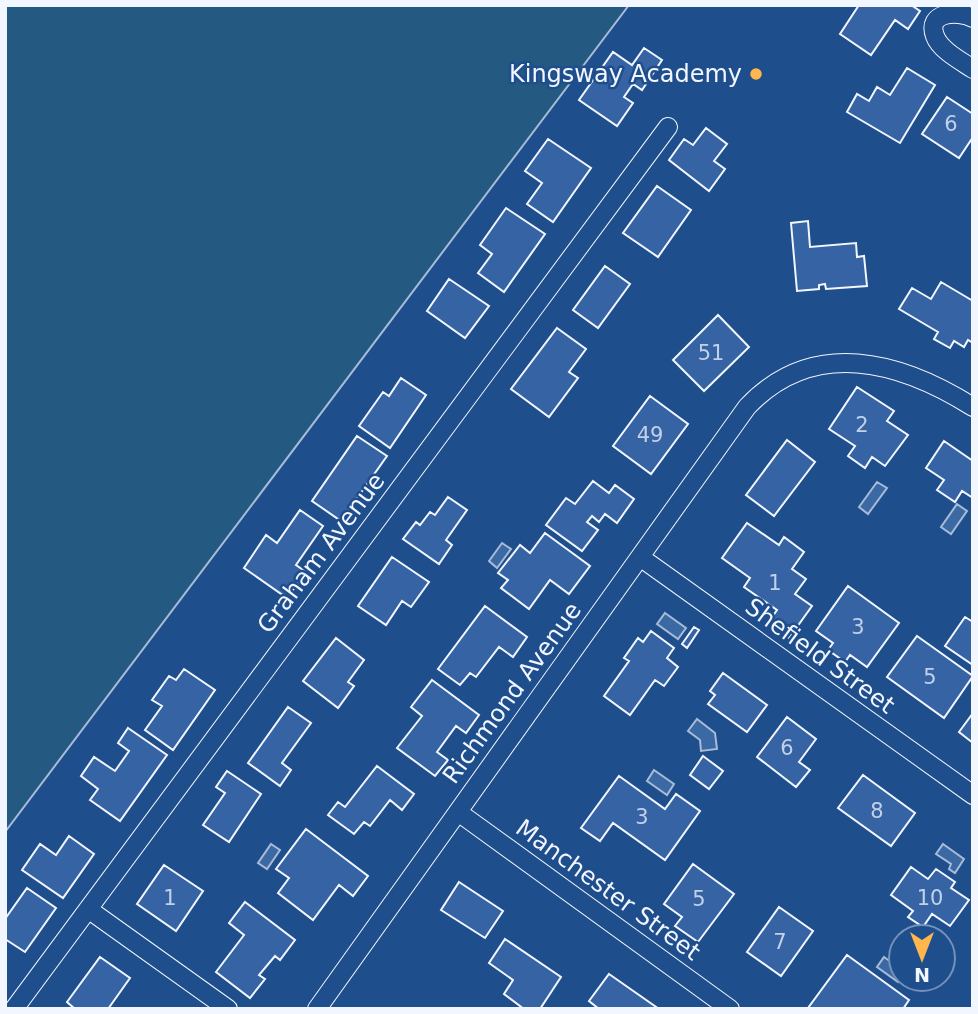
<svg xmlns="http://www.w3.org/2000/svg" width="978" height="1014" font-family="'DejaVu Sans',sans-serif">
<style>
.green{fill:#245a82;stroke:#a8bbd7;stroke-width:2}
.water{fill:#3b69a3;stroke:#a8bbd7;stroke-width:2}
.building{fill:#3563a3;stroke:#f2f6ff;stroke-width:2}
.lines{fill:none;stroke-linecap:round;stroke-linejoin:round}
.street-casing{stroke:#f2f6ff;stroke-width:20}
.street{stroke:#1f4e8c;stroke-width:18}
.poi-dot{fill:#ffb74d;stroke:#1f4e8c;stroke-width:2.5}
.labels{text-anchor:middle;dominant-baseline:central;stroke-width:5;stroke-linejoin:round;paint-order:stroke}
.number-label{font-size:21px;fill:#c3d1e8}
.poi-label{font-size:24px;fill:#f2f6ff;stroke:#1f4e8c;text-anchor:end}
.street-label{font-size:24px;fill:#f2f6ff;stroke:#1f4e8c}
</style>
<rect width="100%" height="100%" fill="#1f4e8c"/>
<!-- green -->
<path class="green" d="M5,5h624l-624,827z"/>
<!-- water -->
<path class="water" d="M877,482l10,6 -19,26 -9,-7z
M957,504l10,7 -16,23 -10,-7z
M502,543l9,6 -14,19 -8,-7z
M665,613l21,15 -8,11 -21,-15z
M697,719l18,14 2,16 -16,2 -1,-11 -12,-9z
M654,770l20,14 -7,11 -20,-14z
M271,844l9,6 -13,19 -9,-6z
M943,844l21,15 -9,14 -6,-4 2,-5 -15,-10z
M884,957l17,12v8l-3,5 -21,-15z"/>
<!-- building -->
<path class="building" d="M859,5h52l9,6 -12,18 -13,-9 -24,35 -31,-21z
M644,48l18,12 -20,30 -9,-6 -9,13 9,6 -16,23 -38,-26 34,-48 19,13z
M907,68l28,17 -35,58 -53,-31 10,-18 12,7 8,-14 13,8z
M947,97l26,17v23l-14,21 -37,-24z
M706,128l21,16 -13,17 11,8 -16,22 -40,-31 15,-21 9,6z
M548,139l43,29 -38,54 -26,-18 15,-21 -17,-12z
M657,186l34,24 -33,47 -35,-24z
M506,208l39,26 -41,58 -26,-19 14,-19 -12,-9z
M808,221l2,26 46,-4 1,14 7,-1 3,30 -41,3 -1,-5 -6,1v4l-22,2 -6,-68z
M605,266l25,18 -32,44 -25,-18z
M449,279l40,27 -24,32 -38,-27z
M941,282l32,19v42l-5,-3 -4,7 -10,-6 -4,7 -16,-9 4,-7 -39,-23 13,-21 19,11z
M718,315l31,32 -45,44 -31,-31z
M557,328l29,21 -17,23 9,6 -29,39 -38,-28z
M401,378l25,17 -36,53 -31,-22 24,-34 6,4z
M857,387l37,24 -7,10 21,14 -23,31 -13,-9 -7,11 -17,-12 7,-10 -26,-17z
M650,396l38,28 -37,50 -38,-28z
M357,436l30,20 -46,65 -29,-20z
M787,440l28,22 -41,54 -28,-21z
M944,441l29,20v37l-11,-7 -7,11 -18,-12 7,-10 -18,-12z
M593,481l16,12 6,-8 19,14 -17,24 -12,-9 -6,8 -7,-6 -5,6 11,8 -16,21 -36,-26 20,-27 9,6z
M448,497l19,13 -21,30 6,5 -13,19 -36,-25 13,-17 4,3 10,-13 5,3z
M300,510l23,16 -27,39 10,7 -19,26 -43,-30 22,-33 11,8z
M747,523l32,22 5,-8 20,15 -12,17 14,10 -11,15 17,12 -23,32 -21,-15 9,-13 -33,-23 6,-9 -28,-20z
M545,533l45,33 -21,28 -19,-14 -21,29 -28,-21 7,-8 -10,-7 22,-28 10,8z
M392,557l37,25 -18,25 -9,-6 -16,24 -28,-19z
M848,586l51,37 -32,44 -17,-12 -5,7 -17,-12 5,-7 -17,-12z
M485,606l42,31 -14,20 -14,-10 -23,30 -6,-4 -10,12 -22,-16z
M965,617l8,5v43l-28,-19z
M694,627l5,3 -12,18 -5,-4z
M651,631l23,17 -7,10 11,9 -14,19 -9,-6 -25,35 -26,-19 25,-35 -5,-3 14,-20 5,4z
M917,636l56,40 -29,42 -57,-41z
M336,638l28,22 -16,22 6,4 -16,22 -35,-27z
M184,669l31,21 -42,60 -28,-20 17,-24 -10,-6 17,-24 7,4z
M723,673l44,32 -20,27 -39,-28 7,-9 -5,-4z
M432,680l47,35 -13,18 -10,-7 -19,26 11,8 -13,16 -38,-28 25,-32 -11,-9z
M288,707l23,16 -29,40 9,7 -11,16 -32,-23z
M973,713v30l-14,-11z
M787,717l29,22 -17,23 11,8 -14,17 -39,-30z
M128,728l39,27 -47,66 -30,-21 8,-11 -17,-13 13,-19 21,14 14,-20 -11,-8z
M703,756l20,15 -14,18 -19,-14z
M377,766l37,28 -12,16 -12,-10 -20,26 -6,-4 -10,12 -26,-19 10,-13 7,5z
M227,771l34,23 -32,48 -26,-17 22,-32 -9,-6z
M863,775l52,38 -24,33 -53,-38z
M619,776l46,33 11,-15 24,17 -35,49 -52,-37 -13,18 -19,-13z
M306,829l62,47 -15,20 -14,-11 -26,35 -35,-27 11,-15 -13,-9z
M69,836l25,18 -31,44 -41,-28 18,-26 16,11z
M693,864l41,30 -36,48 -23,-16 7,-9 -18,-13z
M164,865l39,26 -27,40 -39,-27z
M911,867l17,12 8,-10 19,13 -4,6 18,12 -19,26 -18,-12 -9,13 -15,-10 5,-6 -22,-16z
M459,882l44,29 -18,27 -44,-28z
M27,888l29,20 -31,44 -20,-13v-20z
M245,902l50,38 -15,20 -5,-4 -16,19 6,4 -15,19 -34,-26 28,-37 -15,-12z
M779,907l34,24 -32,45 -34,-24z
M505,939l56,38 -21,32h-16l-20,-15 9,-14 -24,-17z
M847,955l62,45 -6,9 -95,-1z
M100,957l30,21 -22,31h-33l-8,-7z
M609,974l50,35h-60l-10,-8z"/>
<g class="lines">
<defs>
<path id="street" d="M973,18c-16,-8 -47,-6 -38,18 5,14 26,25 38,33
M640,557l333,238
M458,812l272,197
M88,909l140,100
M14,1009l654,-882
M317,1009l430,-602c66,-70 153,-46 226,0"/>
</defs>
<!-- street casing -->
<use href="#street" class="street-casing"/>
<!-- street -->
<use href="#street" class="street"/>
</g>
<!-- markers -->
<circle class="poi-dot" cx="756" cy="74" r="7"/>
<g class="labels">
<!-- number labels -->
<g class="number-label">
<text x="951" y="124">6</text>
<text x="711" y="353">51</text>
<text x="862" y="425">2</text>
<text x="650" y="435">49</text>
<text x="775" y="583">1</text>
<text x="858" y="627">3</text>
<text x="930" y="677">5</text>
<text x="787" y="748">6</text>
<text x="877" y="811">8</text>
<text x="642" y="817">3</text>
<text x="170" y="898">1</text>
<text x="930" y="898">10</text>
<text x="699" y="899">5</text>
<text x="780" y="942">7</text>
</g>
<!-- poi labels -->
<g class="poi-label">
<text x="742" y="74">Kingsway Academy</text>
</g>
<!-- street labels -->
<g class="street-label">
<text transform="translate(321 553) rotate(-53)">Graham Avenue</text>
<text transform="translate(820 656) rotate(36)">Shefield Street</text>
<text transform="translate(512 693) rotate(-54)">Richmond Avenue</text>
<text transform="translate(608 890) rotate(36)">Manchester Street</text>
</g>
</g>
<!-- border -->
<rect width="978" height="1014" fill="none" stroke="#f2f6ff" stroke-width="14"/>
<!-- north arrow -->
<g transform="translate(922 958) rotate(180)"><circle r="33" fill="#1f4e8c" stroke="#7391ba" stroke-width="2"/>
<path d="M0-5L12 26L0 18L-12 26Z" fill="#ffb74d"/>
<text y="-10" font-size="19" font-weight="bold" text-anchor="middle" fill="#f2f6ff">N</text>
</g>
</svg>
